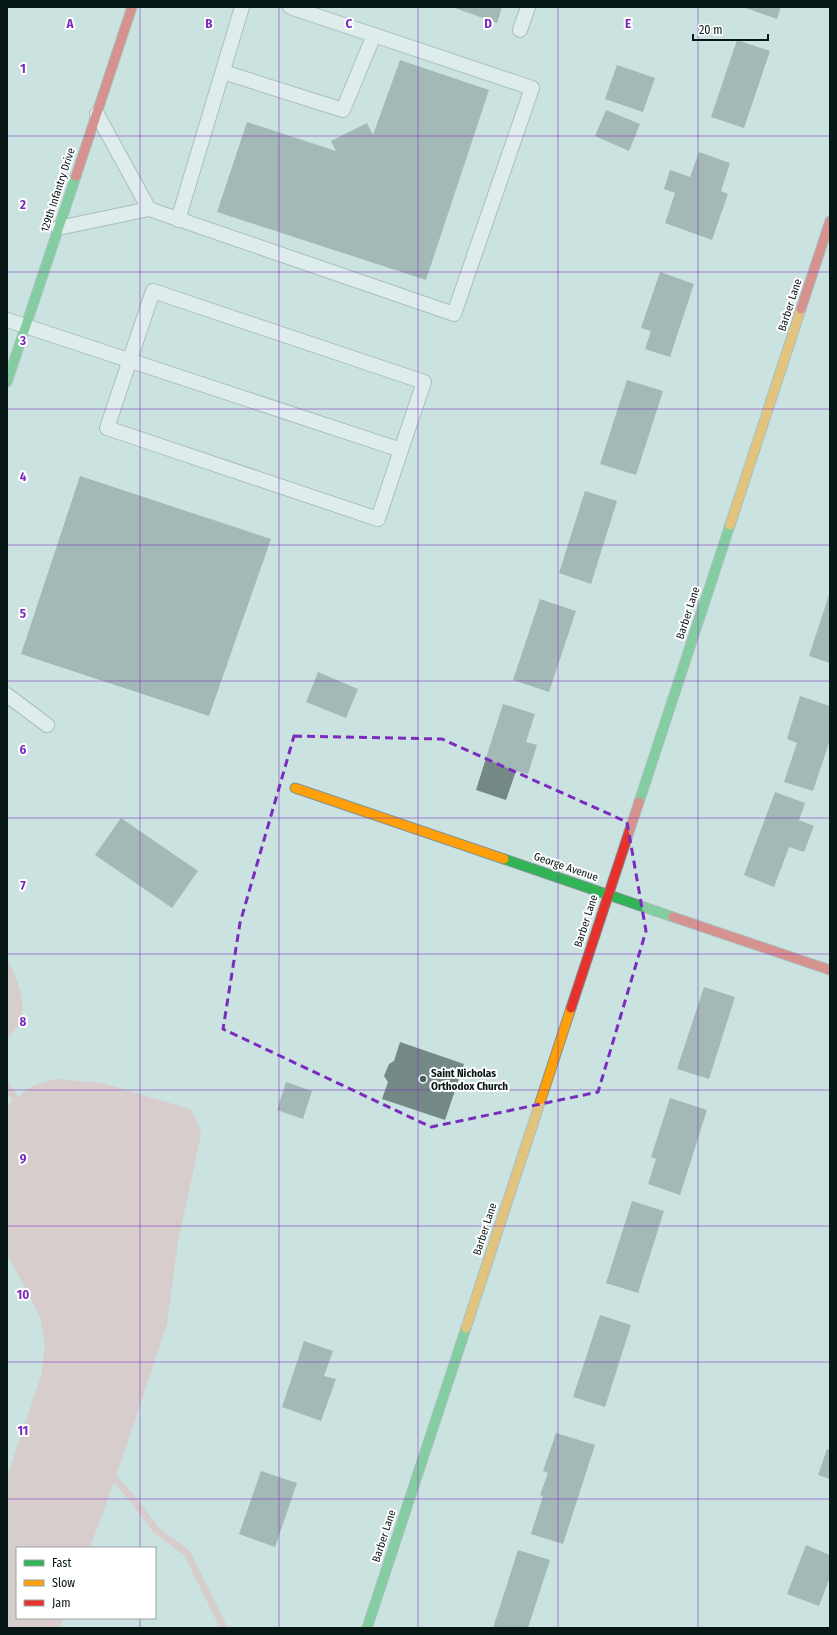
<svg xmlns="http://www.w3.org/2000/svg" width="837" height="1635" font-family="'Fira Sans Condensed',sans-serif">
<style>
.water{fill:#e9b3b5}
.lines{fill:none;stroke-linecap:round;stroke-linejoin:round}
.stream{stroke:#e9b3b5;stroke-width:7}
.building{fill:#748886}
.lane-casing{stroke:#819493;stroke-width:16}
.fast-casing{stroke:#819493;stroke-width:11}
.slow-casing{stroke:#819493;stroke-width:11}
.jam-casing{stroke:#819493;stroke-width:11}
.lane{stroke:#f7fbfa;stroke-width:14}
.fast{stroke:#30b455;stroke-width:9}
.slow{stroke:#ff9f0a;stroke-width:9}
.jam{stroke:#e5322d;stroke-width:9}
.marked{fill:none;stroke:#7b2cbf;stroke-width:3;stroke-dasharray:8 5;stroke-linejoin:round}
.grid{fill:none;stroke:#7b2cbf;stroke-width:1;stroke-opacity:0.55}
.poi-dot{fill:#4b5e5c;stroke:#fff;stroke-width:1.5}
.labels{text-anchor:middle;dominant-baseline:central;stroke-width:4;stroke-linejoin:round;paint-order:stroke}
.street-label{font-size:11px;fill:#061715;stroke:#fff}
.poi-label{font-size:11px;font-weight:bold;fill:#061715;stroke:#fff;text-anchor:start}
.grid-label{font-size:13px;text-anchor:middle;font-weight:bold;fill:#7b2cbf;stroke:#fff;stroke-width:4;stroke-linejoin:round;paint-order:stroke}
</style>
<rect width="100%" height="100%" fill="#cae2e0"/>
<!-- water -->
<path class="water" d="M7,959c13,26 27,57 0,79z
M56,1079l46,4 88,26 6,10 5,15 -23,108 -11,82 -52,155 -25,69h-73v70h46l-3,10h-53v-151l34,-101 4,-32 -5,-27 -33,-64v-147l25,-20z"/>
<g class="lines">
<!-- stream -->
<path class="stream" d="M7,1086l9,14
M115,1479l16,18 25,33 31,23 37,75"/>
</g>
<!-- building -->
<path class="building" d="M452,7h50l-5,16z
M743,7h38l-4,12z
M737,40l33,11 -26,77 -33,-11z
M400,60l89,30 -63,190 -209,-68 30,-90 89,29 -5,-10 36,-18 6,12z
M617,65l38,13 -12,34 -38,-13z
M606,110l34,14 -11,27 -34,-15z
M699,152l31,11 -9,28 7,3 -16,46 -47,-17 10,-30 -11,-4 6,-19 20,7z
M660,272l34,12 -24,73 -25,-8 6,-18 -10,-3z
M627,380l36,11 -27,84 -36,-11z
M80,476l191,63 -62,177 -188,-62z
M585,491l32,10 -26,83 -32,-11z
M830,592v71l-21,-7z
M540,599l36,12 -27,81 -36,-12z
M318,672l40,17 -12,29 -40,-16z
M800,696l30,10v34l-17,51 -29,-9 13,-39 -10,-4z
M503,704l32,10 -9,28 11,3 -9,29 -12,-3 -10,29 -30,-10z
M775,792l30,11 -6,17 15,6 -10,26 -15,-5 -15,40 -30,-12z
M121,818l77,53 -26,37 -77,-53z
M704,987l31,10 -26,82 -32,-10z
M400,1042l64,22 -19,56 -63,-21 6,-17 -4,-6 5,-12 5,-3z
M286,1082l26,9 -9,28 -26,-9z
M670,1098l37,12 -27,85 -32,-11 8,-25 -5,-2z
M632,1201l32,10 -26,82 -32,-10z
M600,1315l31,10 -26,82 -32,-10z
M304,1341l29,10 -9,25 12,3 -15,42 -39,-14z
M556,1433l39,12 -32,99 -32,-10 12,-38 -3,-1 8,-22 -5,-2z
M827,1449l3,1v29l-12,-4z
M261,1471l36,12 -22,64 -36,-13z
M806,1545l24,10v22l-11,29 -32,-12z
M518,1550l32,10 -22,68h-35z"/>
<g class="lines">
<defs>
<path id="lane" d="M520,30l8,-23
M223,72l120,38 31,-75
M97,114l52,95
M178,220l64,-213
M58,228l91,-19 305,105 78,-226 -242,-81
M7,320l394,130 23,-68 -271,-91 -46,137 271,91 23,-69
M7,695l40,30"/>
<path id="fast" d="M7,382l69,-206
M639,802l91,-277
M504,859l169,58
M367,1628l99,-300"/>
<path id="slow" d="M730,525l71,-216
M295,788l209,71
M466,1328l105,-320"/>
<path id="jam" d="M76,176l56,-169
M801,309l29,-88
M673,917l157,53
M571,1008l68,-206"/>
</defs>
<!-- lane casing -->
<use href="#lane" class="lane-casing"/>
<!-- fast casing -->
<use href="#fast" class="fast-casing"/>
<!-- slow casing -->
<use href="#slow" class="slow-casing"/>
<!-- jam casing -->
<use href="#jam" class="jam-casing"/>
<!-- lane -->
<use href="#lane" class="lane"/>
<!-- fast -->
<use href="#fast" class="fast"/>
<!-- slow -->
<use href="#slow" class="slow"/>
<!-- jam -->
<use href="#jam" class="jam"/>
</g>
<!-- marked area -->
<path d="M0 0H837V1635H0ZM294,736l148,3 185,83 19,109 -48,161 -167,35 -208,-98 17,-106z" fill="#cae2e0" fill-opacity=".55" fill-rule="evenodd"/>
<path class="marked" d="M294,736l148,3 185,83 19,109 -48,161 -167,35 -208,-98 17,-106z"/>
<!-- grid -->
<path class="grid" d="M140,7v1541M279,7v1621M418,7v1621M558,7v1621M698,7v1621M7,136h823M7,272h823M7,409h823M7,545h823M7,681h823M7,818h823M7,954h823M7,1090h823M7,1226h823M7,1362h823M7,1499h823M140,1618v10"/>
<!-- markers -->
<circle class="poi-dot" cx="423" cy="1079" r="4"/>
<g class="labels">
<!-- street labels -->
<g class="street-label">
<text transform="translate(58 190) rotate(-72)">129th Infantry Drive</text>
<text transform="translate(790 305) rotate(-72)">Barber Lane</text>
<text transform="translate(688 613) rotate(-72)">Barber Lane</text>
<text transform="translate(566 867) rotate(19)">George Avenue</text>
<text transform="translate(586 921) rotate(-72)">Barber Lane</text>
<text transform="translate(485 1229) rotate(-72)">Barber Lane</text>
<text transform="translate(384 1536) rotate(-72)">Barber Lane</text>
</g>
<!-- poi labels -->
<g class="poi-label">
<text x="431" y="1073">Saint Nicholas<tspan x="431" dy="13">Orthodox Church</tspan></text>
</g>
</g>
<g class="grid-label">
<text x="70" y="28">A</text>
<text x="209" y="28">B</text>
<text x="349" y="28">C</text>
<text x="488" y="28">D</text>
<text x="628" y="28">E</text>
<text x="23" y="73">1</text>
<text x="23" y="209">2</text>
<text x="23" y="345">3</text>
<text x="23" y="481">4</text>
<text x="23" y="618">5</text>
<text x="23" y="754">6</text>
<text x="23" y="890">7</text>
<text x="23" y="1026">8</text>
<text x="23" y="1163">9</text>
<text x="23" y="1299">10</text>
<text x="23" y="1435">11</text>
</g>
<!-- border -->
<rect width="837" height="1635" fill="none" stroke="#061715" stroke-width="16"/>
<!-- legend -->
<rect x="16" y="1547" width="140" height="72" fill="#ffffff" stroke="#9ba2a1"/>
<rect x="24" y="1560" width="20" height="6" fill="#30b455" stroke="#9ba2a1"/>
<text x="52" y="1567" font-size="12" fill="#061715">Fast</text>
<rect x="24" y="1580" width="20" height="6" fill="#ff9f0a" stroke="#9ba2a1"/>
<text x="52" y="1587" font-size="12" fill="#061715">Slow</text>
<rect x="24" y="1600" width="20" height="6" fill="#e5322d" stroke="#9ba2a1"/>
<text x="52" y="1607" font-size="12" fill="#061715">Jam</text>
<!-- scale -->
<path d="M693 34v6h75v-6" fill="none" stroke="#061715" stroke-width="2"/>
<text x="699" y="34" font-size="12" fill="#061715" stroke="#ffffff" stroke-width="3" paint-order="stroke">20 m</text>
</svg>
